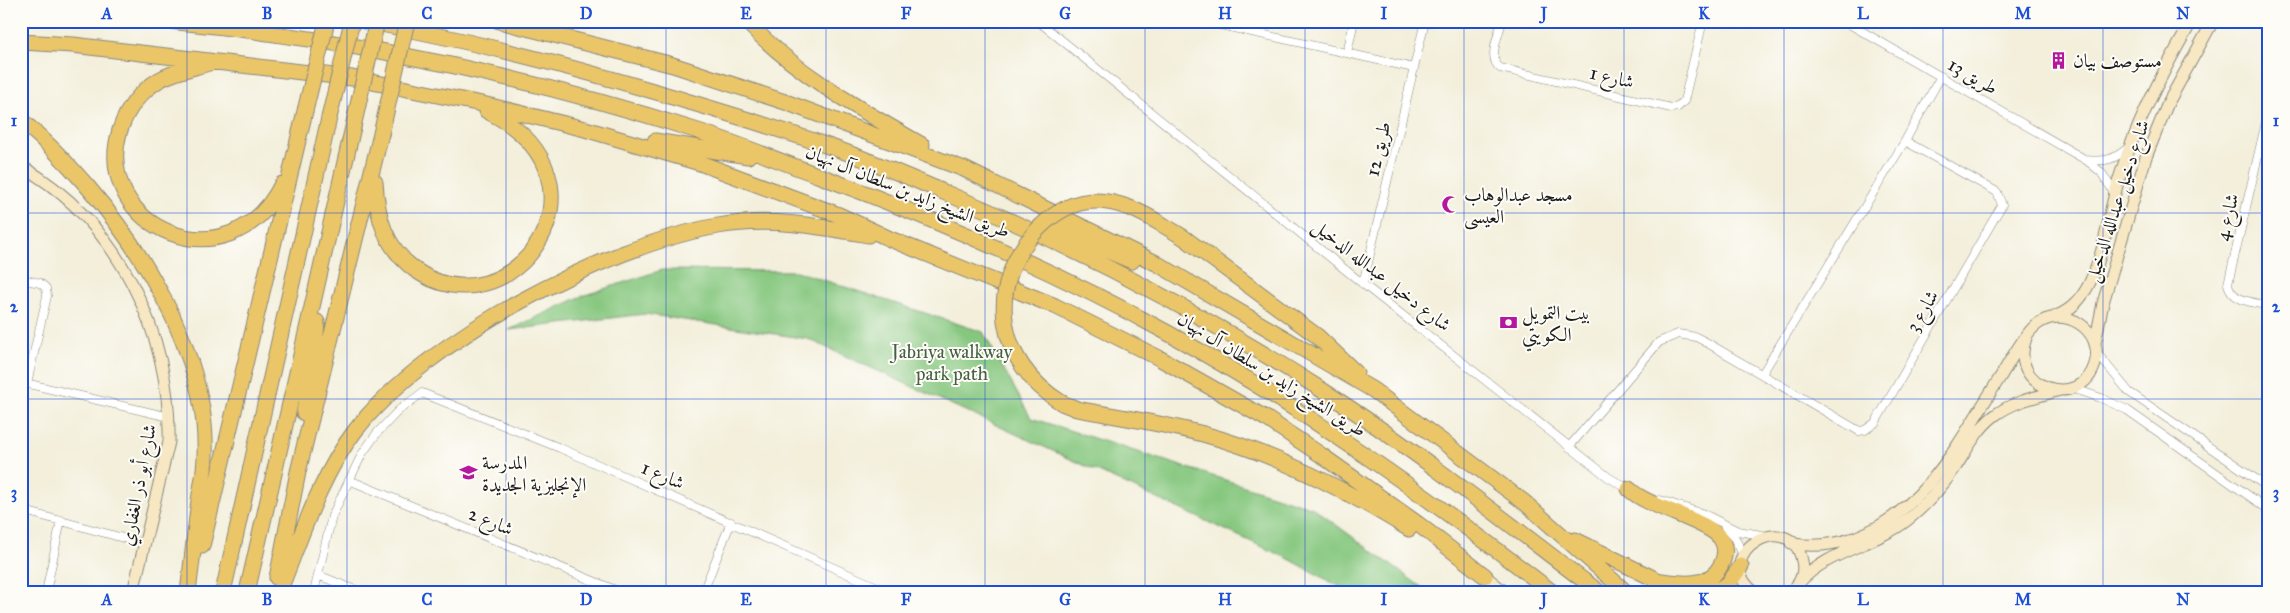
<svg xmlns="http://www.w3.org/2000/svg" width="2290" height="613" font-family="'IM FELL Great Primer',Amiri,serif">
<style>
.green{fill:#86c77f;stroke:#51724e}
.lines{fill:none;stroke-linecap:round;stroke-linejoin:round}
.street-casing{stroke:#88867c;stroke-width:9}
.secondary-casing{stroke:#88867c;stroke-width:13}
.highway-casing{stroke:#88867c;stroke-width:17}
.street{stroke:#fff;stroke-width:8}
.secondary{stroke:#f7e8c3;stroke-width:11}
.highway{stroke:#ebc669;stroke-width:15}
.highway-bridge-casing{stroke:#88867c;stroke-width:17;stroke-linecap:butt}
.highway-bridge{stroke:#ebc669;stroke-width:15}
.grid{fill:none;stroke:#1d4ed8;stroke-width:1;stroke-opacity:0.55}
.labels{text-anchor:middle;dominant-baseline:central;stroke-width:4;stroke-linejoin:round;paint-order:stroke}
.poi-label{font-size:19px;fill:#1c1c1c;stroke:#fdfcf7;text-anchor:start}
.street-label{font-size:19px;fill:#1c1c1c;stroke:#fdfcf7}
.park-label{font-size:19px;fill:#466044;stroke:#fdfcf7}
.neatline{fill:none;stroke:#1d4ed8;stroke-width:2}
.grid-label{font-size:16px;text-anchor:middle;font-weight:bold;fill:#1d4ed8}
</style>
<rect width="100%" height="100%" fill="#fdfcf7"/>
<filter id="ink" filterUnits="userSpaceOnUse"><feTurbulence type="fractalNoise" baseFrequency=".02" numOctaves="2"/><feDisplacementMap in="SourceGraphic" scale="10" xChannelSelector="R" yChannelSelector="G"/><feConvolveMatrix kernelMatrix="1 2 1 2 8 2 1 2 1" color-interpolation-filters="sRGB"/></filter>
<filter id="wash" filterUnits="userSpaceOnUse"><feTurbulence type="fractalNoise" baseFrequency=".0096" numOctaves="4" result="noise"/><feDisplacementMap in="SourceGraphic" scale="20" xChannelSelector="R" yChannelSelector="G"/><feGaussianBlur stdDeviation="1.12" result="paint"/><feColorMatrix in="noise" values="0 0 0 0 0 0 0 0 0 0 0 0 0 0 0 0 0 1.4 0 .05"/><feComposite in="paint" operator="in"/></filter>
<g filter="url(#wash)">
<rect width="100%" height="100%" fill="#f3efdb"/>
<!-- green -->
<path class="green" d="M662,270l134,1 187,61 48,86 282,90 115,84h-79l-60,-33 -481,-220 -163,-25 -136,16 73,-34z"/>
</g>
<g filter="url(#ink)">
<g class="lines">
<defs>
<path id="street" d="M1038,21l325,263 245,193 22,13
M1202,21l212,47
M1502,21c-3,14 -15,37 -2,47l171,40 7,-1 6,-6 19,-80
M1844,21l242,139 15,12 14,22
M1347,53l7,-32
M2269,109l-41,175c4,18 26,18 41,22
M2086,160c20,2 28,0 43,-13
M21,279l19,4 6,5 1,8 -20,87
M1363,284l62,-263
M2096,352l33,40 140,96
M1762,374l143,-233 36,-65
M21,382l148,35
M2072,388l29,10 26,12 142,100
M1569,447l90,-105 19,-8 18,3 8,4 155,90 6,-1 10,-7 127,-218 -5,-13 -92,-51
M349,480l271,112
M1660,500l44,14 34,17 29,5
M21,510l124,34
M1725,527l10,11 8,17
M318,575l42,17
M46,592l15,-72
M314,592l18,-76 30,-62 15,-21 22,-23 23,-17 138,55 329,144
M703,592l28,-70"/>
<path id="secondary" d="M21,166c96,54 151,168 148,276l-36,150
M2056,316c16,-6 27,-19 34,-34 16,-32 18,-69 29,-103 17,-56 43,-107 73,-158
M2095,343l8,-40 43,-146 22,-54 45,-82
M1791,543c22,5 42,2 63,-5 72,-27 106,-98 145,-159 9,-14 24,-43 36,-53 27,-23 70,3 60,38 -14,47 -88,25 -69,-26
M1485,576l20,16
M1799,583c28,-32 74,-37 107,-62 20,-15 35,-33 49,-53 12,-18 21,-38 39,-52 18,-14 41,-19 63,-25
M1754,592c-47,-37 37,-87 48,-31 3,12 -2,23 -12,31"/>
<path id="highway" d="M169,21c180,18 357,55 529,110 41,13 81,30 122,45 118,44 235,95 346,156 136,75 263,165 386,260
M364,21c98,17 193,42 289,70 59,18 119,35 178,56 39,13 77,30 115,46 132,55 259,122 379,199 95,61 184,132 274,200
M499,21l174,44 115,38 176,66 192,94 217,127 151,112 102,90
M746,21c50,53 113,88 176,124
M21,42l52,3 279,33 130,26 103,25 115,34 139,52 51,24 165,67 104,52 108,61 54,36 97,69 67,52
M209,63c-16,5 -35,8 -50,17 -18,11 -32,29 -39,50 -30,97 110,159 162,54
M21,120c89,75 189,215 184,336 0,15 -4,31 -6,45 -4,31 -7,61 -11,91
M655,141l93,15
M375,182c2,35 10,65 39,87 96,69 212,-89 73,-158
M1163,225l20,12 134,99 39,37
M1041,226l29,9 62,26
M1062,403l15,6c42,8 85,14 126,25 74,20 142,55 206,95
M304,413l11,-65 2,-26
M1629,489c20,20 88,33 94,54 3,7 1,16 -2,22 -13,25 -43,18 -66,15
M1575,540l90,44
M202,546l103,-435
M277,578l21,-106 83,-338
M223,592l106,-474
M247,592l106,-465
M279,592c22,-54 40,-114 76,-161 71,-92 249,-185 363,-205 50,-9 101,0 150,9
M1714,592l14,-8 13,-18"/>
</defs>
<!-- street casing -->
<use href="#street" class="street-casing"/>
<!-- secondary casing -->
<use href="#secondary" class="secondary-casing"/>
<!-- highway casing -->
<use href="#highway" class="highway-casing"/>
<!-- street -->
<use href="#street" class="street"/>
<!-- secondary -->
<use href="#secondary" class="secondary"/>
<!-- highway -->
<use href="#highway" class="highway"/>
<defs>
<path id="highway-bridge" d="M305,111l22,-90
M329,118l23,-97
M353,127l24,-106
M381,134l26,-113
M1062,403c-66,-40 -78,-119 -23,-175 15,-15 35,-27 57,-27 24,0 47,12 67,24"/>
</defs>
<!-- highway-bridge casing -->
<use href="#highway-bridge" class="highway-bridge-casing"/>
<!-- highway-bridge -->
<use href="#highway-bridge" class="highway-bridge"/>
</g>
</g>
<!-- grid -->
<path class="grid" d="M187,21v571M347,21v571M506,21v571M666,21v571M826,21v571M985,21v571M1145,21v571M1305,21v571M1464,21v571M1624,21v571M1784,21v571M1943,21v571M2103,21v571M21,213h2248M21,399h2248"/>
<!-- icons -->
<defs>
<symbol id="building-bare" viewBox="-9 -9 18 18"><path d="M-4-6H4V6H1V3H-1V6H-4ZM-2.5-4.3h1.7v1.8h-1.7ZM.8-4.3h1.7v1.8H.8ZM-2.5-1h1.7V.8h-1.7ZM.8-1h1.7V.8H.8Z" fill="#b5179e" stroke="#fdfcf7" stroke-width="2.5" paint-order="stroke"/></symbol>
<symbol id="mosque-bare" viewBox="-9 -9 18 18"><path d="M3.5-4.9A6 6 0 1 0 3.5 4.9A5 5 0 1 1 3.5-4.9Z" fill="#b5179e" stroke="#fdfcf7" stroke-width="2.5" paint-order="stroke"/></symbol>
<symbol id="bank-bare" viewBox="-9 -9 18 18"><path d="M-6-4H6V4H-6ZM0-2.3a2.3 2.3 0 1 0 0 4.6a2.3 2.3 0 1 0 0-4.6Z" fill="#b5179e" stroke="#fdfcf7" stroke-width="2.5" paint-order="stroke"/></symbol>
<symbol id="school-bare" viewBox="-9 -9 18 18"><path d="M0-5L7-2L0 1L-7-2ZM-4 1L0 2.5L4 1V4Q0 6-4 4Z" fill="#b5179e" stroke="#fdfcf7" stroke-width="2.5" paint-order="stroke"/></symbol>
</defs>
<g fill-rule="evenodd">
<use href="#building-bare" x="2046" y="48" width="25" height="25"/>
<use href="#mosque-bare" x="1438" y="192" width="25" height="25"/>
<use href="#bank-bare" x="1496" y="310" width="25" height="25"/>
<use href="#school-bare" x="456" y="460" width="25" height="25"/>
</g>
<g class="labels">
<!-- poi labels -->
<g class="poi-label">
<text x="2073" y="60">مستوصف بيان</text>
<text x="1464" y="194">مسجد عبدالوهاب<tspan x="1464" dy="22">العيسى</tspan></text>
<text x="1522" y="312">بيت التمويل<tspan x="1522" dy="22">الكويتي</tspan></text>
<text x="482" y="462">المدرسة<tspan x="482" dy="22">الإنجليزية الجديدة</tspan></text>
</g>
<!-- street labels -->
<g class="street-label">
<text transform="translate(1973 76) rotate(30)">طريق 13</text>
<text transform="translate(1612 77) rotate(13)">شارع 1</text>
<text transform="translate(1378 149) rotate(-77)">طريق 12</text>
<text transform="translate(908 191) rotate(22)">طريق الشيخ زايد بن سلطان آل نهيان</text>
<text transform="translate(2117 201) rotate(-72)">شارع دخيل عبدالله الدخيل</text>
<text transform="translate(2227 217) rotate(-77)">شارع 4</text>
<text transform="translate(1382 275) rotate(38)">شارع دخيل عبدالله الدخيل</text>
<text transform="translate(1922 311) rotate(-60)">شارع 3</text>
<text transform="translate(1272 374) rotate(32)">طريق الشيخ زايد بن سلطان آل نهيان</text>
<text transform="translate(663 475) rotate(23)">شارع 1</text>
<text transform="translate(138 485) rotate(-79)">شارع أبو ذر الغفاري</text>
<text transform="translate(491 521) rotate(22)">شارع 2</text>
</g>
<!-- park labels -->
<g class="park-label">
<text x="952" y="351">Jabriya walkway<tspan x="952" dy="22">park path</tspan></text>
</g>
</g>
<!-- margin -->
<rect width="2290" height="613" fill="none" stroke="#fdfcf7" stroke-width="55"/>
<rect x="28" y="28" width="2234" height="558" class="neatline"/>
<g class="grid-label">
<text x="107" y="19">A</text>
<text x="267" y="19">B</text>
<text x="427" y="19">C</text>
<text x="586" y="19">D</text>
<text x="746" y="19">E</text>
<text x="906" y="19">F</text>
<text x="1065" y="19">G</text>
<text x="1225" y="19">H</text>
<text x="1384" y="19">I</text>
<text x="1544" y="19">J</text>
<text x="1704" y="19">K</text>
<text x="1863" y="19">L</text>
<text x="2023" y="19">M</text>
<text x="2183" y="19">N</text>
<text x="14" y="126">1</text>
<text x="2276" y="126">1</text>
<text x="14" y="312">2</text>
<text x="2276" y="312">2</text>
<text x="14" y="498">3</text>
<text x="2276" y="498">3</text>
<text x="107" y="605">A</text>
<text x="267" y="605">B</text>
<text x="427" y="605">C</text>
<text x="586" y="605">D</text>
<text x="746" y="605">E</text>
<text x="906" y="605">F</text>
<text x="1065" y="605">G</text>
<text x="1225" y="605">H</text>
<text x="1384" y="605">I</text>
<text x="1544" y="605">J</text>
<text x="1704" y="605">K</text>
<text x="1863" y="605">L</text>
<text x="2023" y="605">M</text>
<text x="2183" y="605">N</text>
</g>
</svg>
